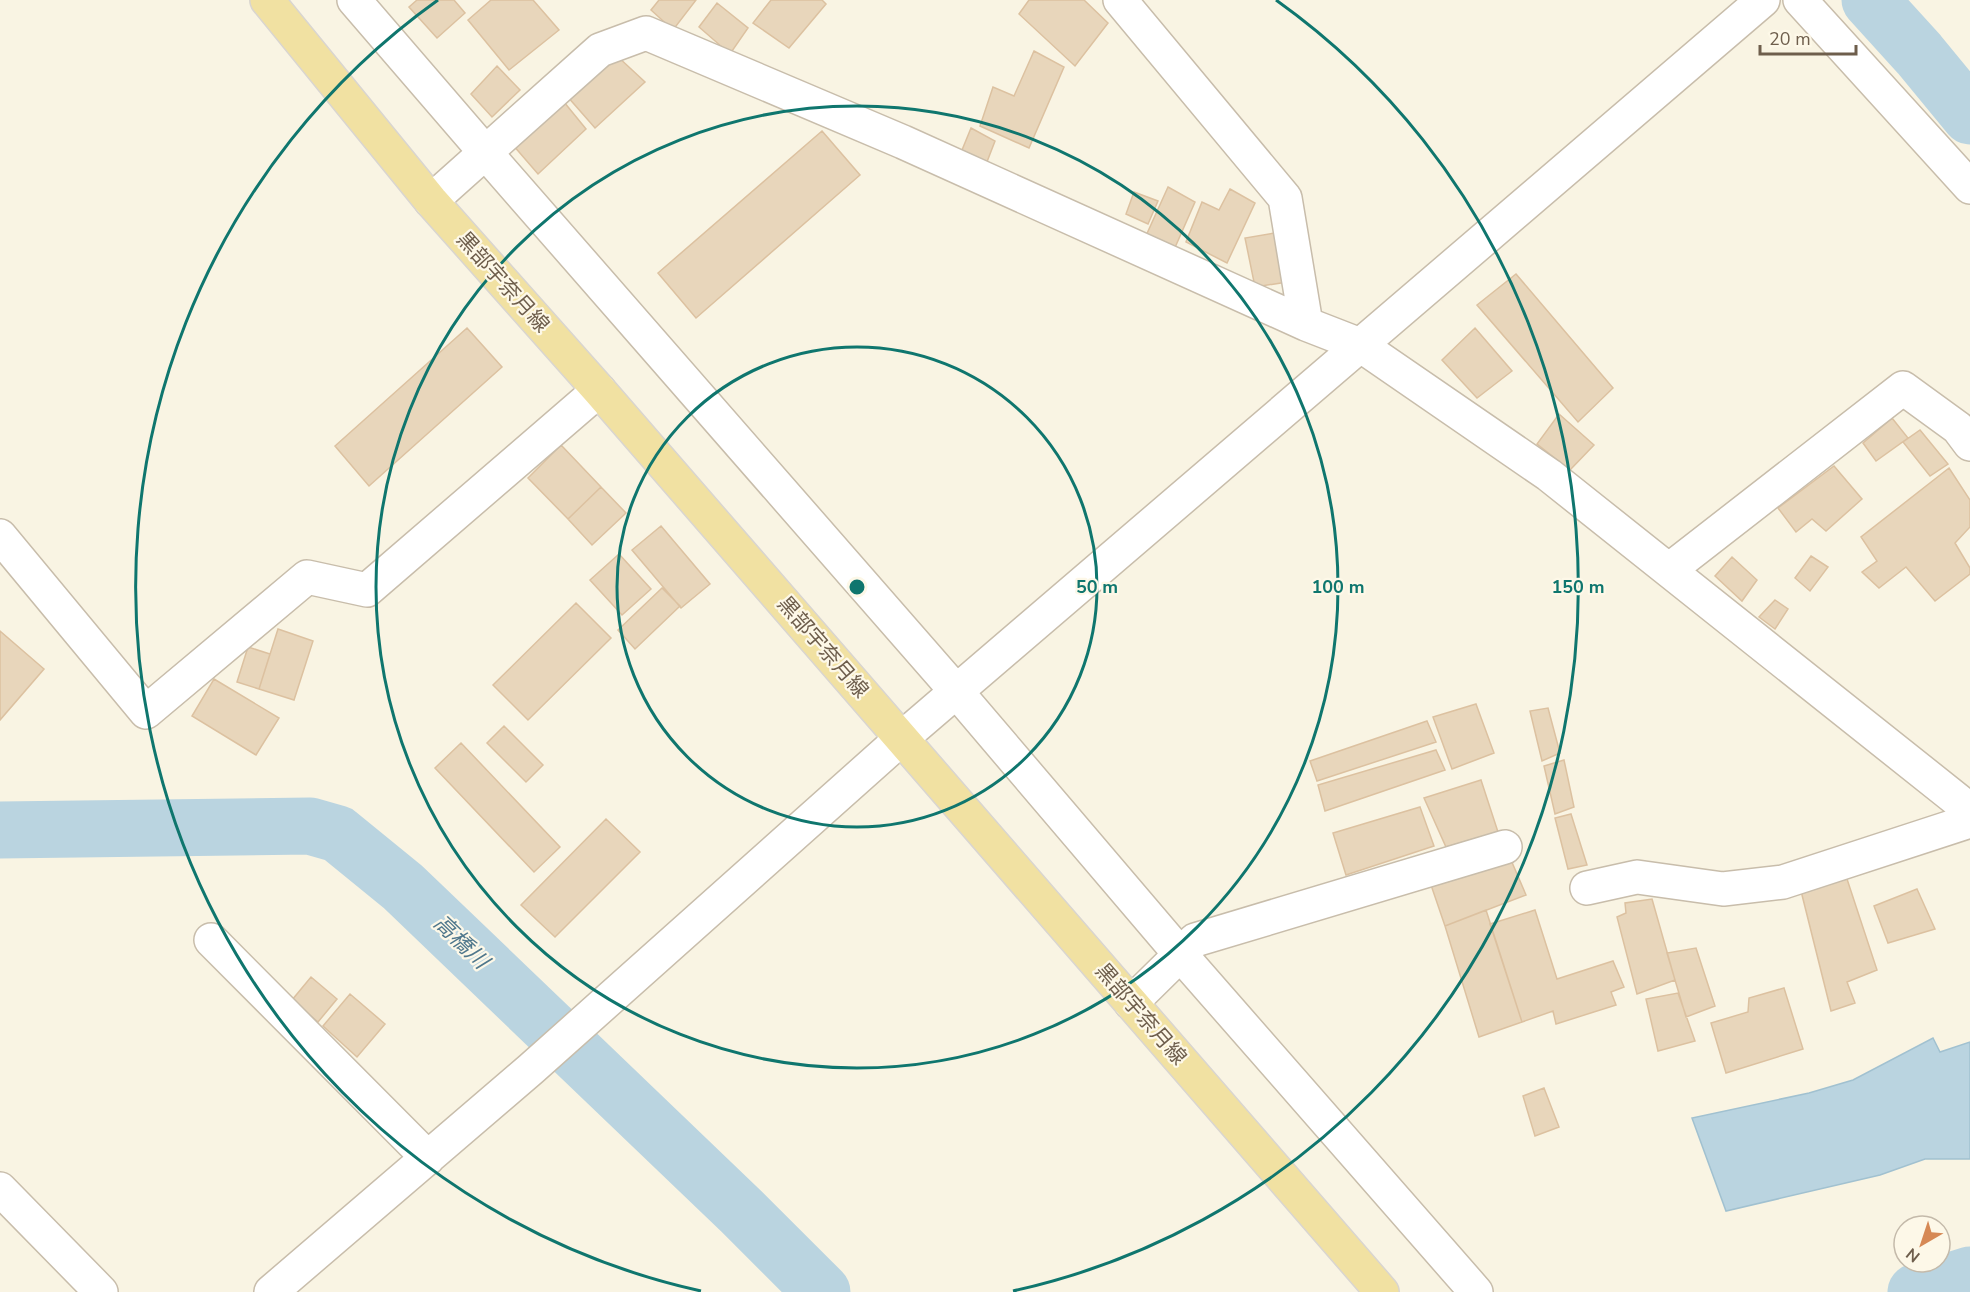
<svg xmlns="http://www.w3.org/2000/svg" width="1970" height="1292" font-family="'Nunito Sans','Noto Sans JP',sans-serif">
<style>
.water{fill:#bad4e0;stroke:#a1c1d0;stroke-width:1.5}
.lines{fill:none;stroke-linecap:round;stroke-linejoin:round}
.river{stroke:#bad4e0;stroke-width:57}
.building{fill:#e8d6bb;stroke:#dcc1a0;stroke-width:1.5}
.minor-casing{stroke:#c8bdab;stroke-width:36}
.major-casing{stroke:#d9d5d0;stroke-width:36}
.minor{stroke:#fff;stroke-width:33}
.major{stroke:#f1e1a2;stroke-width:33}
.ring{fill:none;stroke:#0f766e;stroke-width:3}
.labels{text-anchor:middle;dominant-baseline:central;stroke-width:4.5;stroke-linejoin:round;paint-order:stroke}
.street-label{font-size:21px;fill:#6e5e4c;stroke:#fdf8e8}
.water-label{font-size:22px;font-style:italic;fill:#4f778c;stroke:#fdf8e8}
.centre{fill:#0f766e;stroke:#fdf8e8;stroke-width:3}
.ring-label{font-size:18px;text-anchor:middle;font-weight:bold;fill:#0f766e;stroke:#fdf8e8;stroke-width:4.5;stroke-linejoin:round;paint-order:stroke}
</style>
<rect width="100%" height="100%" fill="#f9f4e3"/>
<!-- water -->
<path class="water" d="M1933,1038l7,14 30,-10v117h-45l-45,16 -154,36 -34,-93 117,-25 44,-13z"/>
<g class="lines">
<!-- river -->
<path class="river" d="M1870,0l49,54 51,62
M0,830l310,-4 28,8 65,53 338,324 81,81
M1916,1292l54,-17"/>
</g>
<!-- building -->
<path class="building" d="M417,0h37l11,13 -28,25 -28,-31z
M491,0h42l26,30 -50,40 -41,-50z
M659,0h37l-23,30 -22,-20z
M771,0h51l4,4 -37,44 -36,-25z
M1029,0h55l24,23 -33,43 -56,-52z
M717,3l31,25 -18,26 -31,-27z
M1034,51l30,16 -35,81 -49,-22 13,-39 21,9z
M616,55l29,27 -50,46 -28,-32z
M497,66l23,24 -28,27 -21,-23z
M564,102l22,27 -48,45 -25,-29z
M971,128l24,13 -10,26 -25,-12z
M822,131l38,44 -164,143 -38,-45z
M1168,187l27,15 -22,50 -28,-14z
M1230,189l25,14 -28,60 -41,-21 16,-40 17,8z
M1134,192l24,9 -10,23 -22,-10z
M1281,232l6,50 -32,5 -10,-49z
M1516,274l97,114 -35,34 -101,-117z
M467,328l35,39 -133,119 -34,-40z
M1475,328l37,43 -35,27 -35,-38z
M1559,414l35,31 -24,25 -33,-26z
M1892,418l16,20 -32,23 -13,-18z
M1920,430l28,34 -18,12 -27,-34z
M561,445l40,42 -33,32 -40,-41z
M1834,466l28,33 -36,32 -14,-12 -16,13 -18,-24z
M1949,468l21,32v27l-15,16 15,25v6l-35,27 -29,-34 -27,21 -17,-16 15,-11 -16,-24z
M601,487l25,26 -34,32 -24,-26z
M661,526l49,58 -29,24 -49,-58z
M619,554l32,35 -29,26 -32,-35z
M1811,556l17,11 -18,24 -15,-13z
M1732,557l25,23 -15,21 -27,-25z
M662,588l18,18 -45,43 -17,-19z
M1775,600l13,9 -13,20 -16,-12z
M576,603l35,35 -83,82 -35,-35z
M278,629l35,12 -19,59 -35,-11z
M0,631l44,38 -44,51z
M248,647l22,7 -11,35 -22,-7z
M214,679l65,39 -23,37 -64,-39z
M1476,704l18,49 -42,16 -19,-52z
M1548,708l12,45 -18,8 -12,-50z
M1427,721l9,21 -119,39 -7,-20z
M504,726l39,39 -17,17 -39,-39z
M461,743l99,104 -26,25 -99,-104z
M1436,750l9,20 -120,41 -7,-26z
M1564,760l10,47 -19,7 -11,-48z
M1481,780l17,52 -52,15 -22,-49z
M1420,807l14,39 -88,29 -13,-42z
M1571,814l16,51 -19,4 -13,-51z
M606,819l34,33 -85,85 -34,-32z
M1511,860l15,35 -81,31 -14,-41z
M1847,879l30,91 -30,12 8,21 -24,8 -30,-120z
M1917,889l18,40 -47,14 -14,-37z
M1652,899l23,81 -38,14 -20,-77 9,-4 -1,-10z
M1486,910l36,112 -43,15 -34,-111z
M1535,910l22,69 56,-18 11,26 -13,5 5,13 -60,19 -3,-13 -31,11 -32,-98z
M1696,948l19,58 -29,11 -19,-64z
M311,977l26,22 -19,23 -26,-22z
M1784,988l19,61 -77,24 -15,-50 37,-11 1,-14z
M1678,993l17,48 -37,10 -12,-52z
M350,994l35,30 -28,33 -34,-31z
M1544,1088l15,39 -24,9 -12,-40z"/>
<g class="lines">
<defs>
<path id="minor" d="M354,0l131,152 471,539 224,263 296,338
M1120,0l165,198 21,126
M1800,0l170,187
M431,201l169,-151 46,-17 257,109 403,182 54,21 189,130 421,335
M0,536l146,176 161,-135 60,13 232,-200
M1669,570l234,-182 55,40 12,16
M1587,888l50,-11 86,12 60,-7 187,-61
M211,940l217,218
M1131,1003l64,-63 310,-93
M0,1189l101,103
M271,1292l260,-223 371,-331 861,-738"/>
<path id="major" d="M267,0l164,201 168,189 783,902"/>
</defs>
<!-- minor casing -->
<use href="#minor" class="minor-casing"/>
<!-- major casing -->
<use href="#major" class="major-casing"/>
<!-- minor -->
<use href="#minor" class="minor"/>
<!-- major -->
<use href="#major" class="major"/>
</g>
<!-- distance rings -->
<g class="ring">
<circle cx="857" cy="587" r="240"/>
<circle cx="857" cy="587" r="481"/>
<path d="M701 1291A721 721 0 0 1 438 0M1276 0A721 721 0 0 1 1013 1291"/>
</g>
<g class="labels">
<!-- street labels -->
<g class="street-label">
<text transform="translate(503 282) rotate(48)">黒部宇奈月線</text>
<text transform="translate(823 647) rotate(49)">黒部宇奈月線</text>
<text transform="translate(1141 1014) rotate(49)">黒部宇奈月線</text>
</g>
<!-- water labels -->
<g class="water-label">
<text transform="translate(461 942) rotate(44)">高橋川</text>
</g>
</g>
<circle cx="857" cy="587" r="9" class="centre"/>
<g class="ring-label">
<text x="1097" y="593">50 m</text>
<text x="1338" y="593">100 m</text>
<text x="1578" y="593">150 m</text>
</g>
<!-- north arrow -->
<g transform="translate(1922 1244) rotate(219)"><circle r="28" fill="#fdf8e8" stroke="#c4baaa" stroke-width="1.5"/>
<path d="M0-4.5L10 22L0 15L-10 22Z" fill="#d68955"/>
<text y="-9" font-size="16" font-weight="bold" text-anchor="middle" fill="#6e5e4c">N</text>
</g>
<!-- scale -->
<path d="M1760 45v9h96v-9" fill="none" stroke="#6e5e4c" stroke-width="3"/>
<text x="1769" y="45" font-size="18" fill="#6e5e4c" stroke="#fdf8e8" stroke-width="4.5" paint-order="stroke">20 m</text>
</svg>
